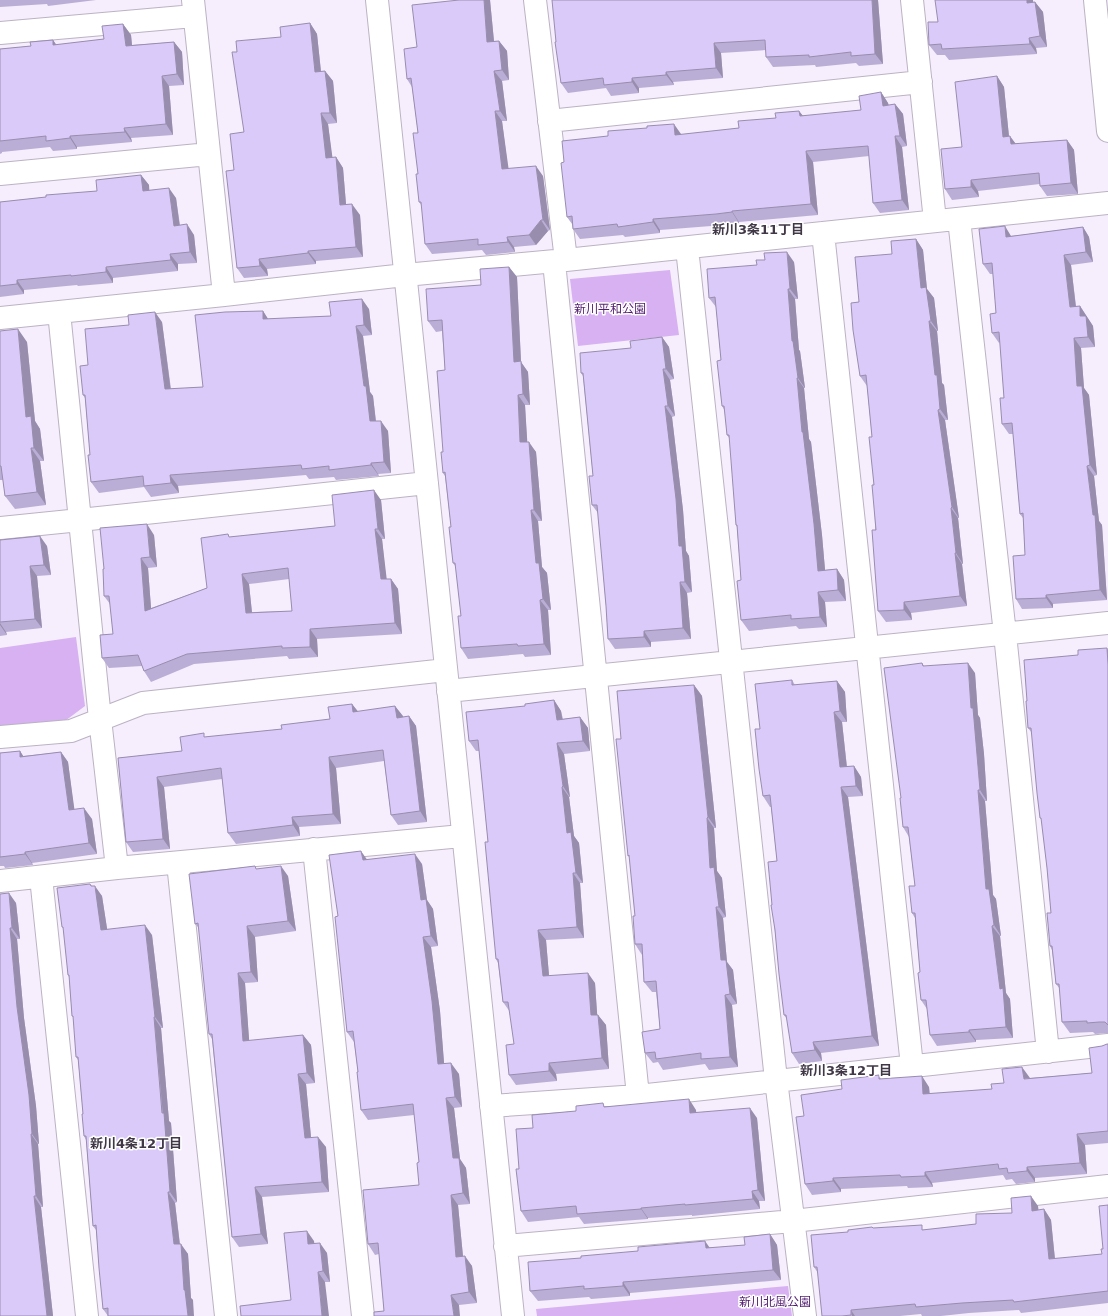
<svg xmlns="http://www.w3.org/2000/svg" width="1108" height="1316" font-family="'DejaVu Sans','Noto Sans JP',sans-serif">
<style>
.green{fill:#d7b1f2}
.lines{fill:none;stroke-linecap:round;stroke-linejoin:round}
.minor-casing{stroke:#bbb2c3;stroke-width:24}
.minor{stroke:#fff;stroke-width:22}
.wall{fill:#bbaed6;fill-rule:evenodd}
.shaded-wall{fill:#998dae}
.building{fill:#dacaf9;stroke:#998dae;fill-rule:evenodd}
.labels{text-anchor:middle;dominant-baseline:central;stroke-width:3;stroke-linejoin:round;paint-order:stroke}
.park-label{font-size:12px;fill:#521c70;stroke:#fff}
.neighbourhood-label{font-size:13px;font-weight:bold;fill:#403846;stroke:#fff}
</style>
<rect width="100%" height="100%" fill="#f6eefd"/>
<!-- green -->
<path class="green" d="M670,270l9,65 -101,11 -8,-67z
M76,637l9,69 -20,15 -65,6v-79z
M788,1286l4,30h-255l-1,-7z"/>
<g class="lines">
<defs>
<path id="minor" d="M193,0l31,295
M377,0l136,1316
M535,0l31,260
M912,0l23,221
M1095,0l13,131
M0,33l194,-17
M549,121l372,-39
M0,174l209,-20
M959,219l46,415 43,418
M823,233l89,833
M687,248l89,832 29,236
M554,262l84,834
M59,312l41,407 17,149
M0,318l224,-23 181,-20 161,-15 542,-57
M0,528l80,-8 347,-37
M448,691l660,-68
M0,737l71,-6 72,-28 303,-33
M314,849l49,467
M178,863l48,453
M41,877l46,439
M0,881l117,-13 345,-32
M491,1106l147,-10 470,-51
M505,1246l288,-25 315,-35"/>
</defs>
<!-- minor casing -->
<use href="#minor" class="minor-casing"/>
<!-- minor -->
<use href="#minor" class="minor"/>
</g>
<!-- wall -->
<path class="wall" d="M0,0h96l-48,6 -1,-2 -47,3z
M459,0h31l4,41h5l8,10 2,29 -7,1 5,40h-5l6,48 35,7 7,54 -2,1 -12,14 -22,2 1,5 -29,3 -4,-5 -50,4 -7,-10 -3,-38 -3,-4 -1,-69 -6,-46 -5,-8 10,-32z
M878,0l5,64 -24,2 -3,-3 -40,4 -1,-2 -42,2 -7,-10v-7l-45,3 2,25 -50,4 1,3 -35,3v5l-28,3 -5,-8 -38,5 -7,-10 -5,-41z
M1035,2l8,10 4,35 -11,1 1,6 -88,6 -4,-5h-8l-8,-10 9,-23z
M310,23l7,11 4,37h4l8,10 4,42 -9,1 4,34 4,-1 7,11 3,37 14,10 3,42 -47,4v3l-49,5 1,7 -24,2 -7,-10 -3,-98 10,-38 -7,-80 44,-15z
M123,24l8,11 1,10 42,-3 8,10 2,33 -15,1 4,49 -42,3 1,4 -55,5v2l-24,2 -3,-4 -48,5v1l-2,1v-105l31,-3 22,-6 3,5 48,-6z
M997,76l7,11 5,49 7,8 51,-4 7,10 4,44 -31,2 -7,-10v-2l-62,7 1,6 -27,3 -7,-11 17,-42z
M881,92l7,11 1,2 6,-1 8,10 4,32 -5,1 7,63 -29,3 -7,-10 -4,-47 -56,6 5,53 -79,7v1l-15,2 -64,5v3l-35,4 -2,-2 -43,4 -7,-10 -1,-5 -5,-7 -3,-55 117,-28v1l58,-7 60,-17 4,5 58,-6z
M141,175l8,10v5l27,8 4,27 14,10 3,28 -19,1v7l-65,7v5l-35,3 -1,-1 -53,5v4l-24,3v-95l46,-5 51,-6z
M1083,227l6,10 4,25 -22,3 5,41h4l13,20 2,21 -14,1 3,40 5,7 8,80 -3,1 5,45 3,4 5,75 -54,4v4l-31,1 -6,-10 9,-44 -2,-37 -3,-4 -7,-80h-4l-7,-10 2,-26 -4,-56 -1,1 -7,-10 4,-20 -3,-39h-3l-7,-10 28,-28z
M916,239l7,11 4,39 7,9 4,33h-1l5,52 2,2 4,35h-3l14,98h-1l5,46h-1l5,42 -56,7 1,7 -26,2 -8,-11 -6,-174 -5,-51 -7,-10 -1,-74 33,-48z
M794,262l4,37h-3l4,51 1,1 5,37h-1l5,51 2,3 11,93 3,35 12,-1 7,11 2,21 -21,1 2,25 -28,2 -3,-3 -47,5 -8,-11v-40l-4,-53 -1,-2 -6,-86 -3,-4 -2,-24 -3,-5 -1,-46 -5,-53 -7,-9 48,-33z
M509,267l8,10 4,85 7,10 2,33h-5l2,37 9,10 6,69h-4l4,46 5,6 4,37h-3l3,45 -26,2 -2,-3 -55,5 -7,-11v-32l-5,-49 -3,-4 -2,-36 -6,-51 -2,-3 2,-103 -3,-39 -6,1 -8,-11 53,-36z
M369,309l3,26 -9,1 7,56 3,4 3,25 12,10 3,42 -13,1 1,2 -43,4 -2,-3 -25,2 -3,-4 -128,11 1,7 -28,4 -7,-10 -45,6 -8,-11 -1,-27 -5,-57 -2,-3 5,-30 74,-43 9,67 32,-2 60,-76 5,8 63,-3z
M0,331l27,11 8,79 5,8 4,32h-4l6,44 -31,4 -10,-13 -2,-16h-3z
M662,337l7,10 5,32 -4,1 5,36 -3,1 11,93 3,41 3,5 3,36 -5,1 4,46 -40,3v5l-36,2 -7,-10 -2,-33 -8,-93 -6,-8 1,-29 -10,-100 -2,-3 50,-25z
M381,500l4,39h-3l4,40h5l7,10 4,45 -85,5 1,18 -29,2 -2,-3 -93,8 -43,18 -7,-11 -2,-5 -33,2 -7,-10 11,-24 -3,-30 -6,-8v-27l50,-34 3,32 -9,1 3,40 56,-20 23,-51 105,-11zM289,579l3,32 -40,1 -3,-28z
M0,540l47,6 4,29 -14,1 5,52 -36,4 1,3 -7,1z
M1108,650v383l-13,1 -2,-2 -23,1 -8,-11 -2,-33 -4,-5 -4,-34 -2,-4 1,-33 -4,-45 -5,-48 -2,-2 -8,-85 -4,-5 -1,-27 51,-46z
M922,663l2,3 51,7 3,42 2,3 4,36 3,47h-2l8,94 3,4 5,37h-1l6,57 4,6 3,39 -37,2v2l-39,4 -7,-11 -3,-26 -6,-9 -1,-28 -5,-54 -3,-5 3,-27 -6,-49 -6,-10 -2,-29z
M792,680l3,5 42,-4 8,11 2,30h-5l5,45 7,-1 7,11 2,19 -15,1 31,249 -58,7 1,8 -23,3 -7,-11 -5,-34 -3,-4 -12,-110 5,-44 -6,-54h-1l-7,-11 -3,-67z
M694,685l8,11 14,132h-2l3,43 5,7 4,39 -3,1 4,44 6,8 4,34 -5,1 6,62 -29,3 -4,-6 -42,6 -5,-8 -5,1 -8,-10 15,-24 -4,-37h-4l-8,-10 -2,-27 -7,-11v-28l-5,-58 -2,-2 -7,-117z
M554,700l7,11 2,8 17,-2 8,11 2,23 -26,3 6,43h-1l5,39 5,7 4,40h-3l4,55 -38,2 3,36 46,7 2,32h1l8,10 3,44 -53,5 1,7 -41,4 -7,-10 5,-31 -4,-32 -7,-10 -5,-39 -2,-4 -8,-117 -9,-91h-3l-7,-10 56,-35z
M352,704l6,8 37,-6 8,11 6,-1 7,10 11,96 -29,3 -7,-10 -7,-54 -48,7 5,56 -42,3 1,9 -64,8 -8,-11 -6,-54 -58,8 6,62 -37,3 -7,-10 -8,-84 64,-7 24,-14 76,-8 48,-10z
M20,751l3,5 38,-4 7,10 6,48 18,9 5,35 -65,9 1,2 -28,3 -1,-2h-4v-113z
M367,860l55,4 5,36 6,9 5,37 -7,1 9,64 4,53 15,10 3,33 -8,1 6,51 6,9 4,36 -12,1 5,51 9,10 5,37 -18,2 -75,6 -5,-57 -4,1 -7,-11 51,-59v-23l-5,-47 -46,5 -7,-10 -3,-38 -4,-30 -7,-10 -9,-116z
M257,869l31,7 8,55 -41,6 3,45 -13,1 4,58 54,-6 8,10 4,38 -9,1 5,53 15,10 3,45 -67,5 6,47 -29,3 -7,-10 -20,-198 -3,-5 -10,-106 -4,-4z
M92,886l10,10 5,33 45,6 11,93h-2l8,93 2,2 6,79 -2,1 5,41 8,10 3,44 2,2 -85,16 -5,-7 -7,-79 -3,-4 -7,-86 -2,-4 -1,-22 -5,-54 -2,-3 -2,-39 -2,-2 -3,-39 -1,-2 -4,-46 -2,-2z
M0,894l16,9 4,36h-3l7,79 12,88 3,38h-1l5,63h-2l12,109h-53z
M1107,1044h1v99l-23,2 2,29 -52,4v4l-19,2 -4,-5 -6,1 -3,-5 -71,8 1,4 -25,1 -1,-2 -66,3v3l-29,3 -7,-11 -1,-68 38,-27 37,-14 2,4 48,8 1,7 62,-5 12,-6 26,-5 62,-5 10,-27z
M606,1106l90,4v3l61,5 8,83h-6l1,8 -68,7v-1l-44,3v1l-64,5 -5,-7 -51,5 -7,-11 -2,-42 14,-41 43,-17z
M1108,1205v98l-87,10 -2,-3 -50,3 -28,3h-19l-1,-2 -21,2h-78l-4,-43 -4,-6 58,-40 1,1 52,2 51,-6 36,-11 26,-7v4l6,-1 7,11 4,39 47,-5z
M770,1234l7,11 4,35 -151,13v3l-39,3 -2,-2 -51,4 -8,-10 51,-33 164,-13z
M314,1241v3l13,9 3,29h-5l-34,18z"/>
<!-- shaded-wall -->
<path class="shaded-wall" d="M484,0h6l5,52 -8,-10z
M872,0h6l5,64 -8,-10z
M1027,0h6l1,14 -7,-11z
M1035,2l8,10 4,35 -7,-11z
M310,23l7,11 5,48 -7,-10z
M123,24l8,11 2,21 -7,-10z
M1029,38l7,10 1,6 -7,-10z
M53,40l7,10 -7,-5z
M499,41l8,10 2,29 -7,-10z
M174,42l8,10 2,33 -7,-11z
M714,43l7,10 2,25 -7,-10z
M325,71l8,10 4,42 -7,-10z
M494,71l8,10 5,40 -7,-10z
M666,72l7,10 1,3 -8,-10z
M162,76l7,10 4,49 -7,-11z
M997,76l7,11 6,60 -7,-10z
M632,78l7,10v5l-7,-11z
M881,92l7,11 2,13 -7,-10z
M895,104l8,10 4,32 -7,-10z
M495,111l7,10 8,58 -8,-10z
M799,111l8,10 -7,-5z
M321,113l7,11 6,45 -8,-11z
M674,124l7,10 2,12 -8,-11z
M124,128l7,10 1,4 -7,-10z
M70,136l7,11v2l-7,-11z
M895,136l7,11 7,63 -7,-10z
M1010,136l8,11 -7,-3z
M1067,140l7,10 4,44 -7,-11z
M806,151l7,11 5,53 -7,-11z
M336,157l7,11 4,48 -7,-11z
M536,166l7,10 7,54 -7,-10z
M141,175l8,10 1,16 -7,-10z
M971,180l7,11 1,6 -8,-10z
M169,188l7,10 5,38 -7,-10z
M352,204l8,11 3,42 -7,-10z
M732,211l7,11v1l-7,-11z
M653,219l7,11v3l-7,-11z
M541,220l7,11 -12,14 -7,-10z
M187,224l7,11 3,28 -7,-11z
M1005,226l6,10 2,11 -7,-10z
M1083,227l6,10 4,25 -7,-10z
M507,237l7,10 1,5 -7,-10z
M916,239l7,11 4,39 7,9 4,33 -7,-10 -10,-33z
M308,251l8,10v3l-8,-11z
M787,252l7,10 4,37 -8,-10z
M170,254l8,10v7l-7,-11z
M1064,255l7,10 6,52 -7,-10z
M259,259l8,10 1,7 -8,-10z
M106,267l7,11v5l-7,-11z
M509,267l8,10 4,85 7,10 2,33 -7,-11 -9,-32z
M17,280l7,10v4l-7,-10z
M788,289l7,10 4,51 1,1 5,37 -7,-10 -6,-37z
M362,299l7,10 3,26 -8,-10z
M1080,306l13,20 2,21 -7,-10 -8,-21z
M263,311l7,11 -7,-3z
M155,312l7,10 10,78 -7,-11z
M929,321l8,10 5,52 2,2 4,35 -8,-11 -5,-34z
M356,326l7,10 7,56 3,4 4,36 -7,-11 -6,-35z
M18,329l9,13 8,79 5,8 4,32 -10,-13 -8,-31z
M662,337l7,10 5,32 -8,-10z
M1074,338l7,10 3,40 5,7 8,80 -7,-10 -13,-79z
M663,369l7,11 5,36 -7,-10z
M797,378l7,10 5,51 2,3 11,93 4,46 -8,-10 -16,-139z
M518,395l7,10 3,48 -8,-11z
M665,406l7,11 11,93 3,41 3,5 3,36 -7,-10 -6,-36z
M938,410l7,10 14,98 -7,-11z
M381,421l7,10 3,42 -7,-11z
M529,442l7,10 6,69 -8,-11z
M31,448l9,13 6,44 -9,-13z
M371,463l7,11 1,2 -8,-11z
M1087,466l7,10 5,45 3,4 5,75 -7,-10 -7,-75z
M170,475l8,11 1,7 -8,-10z
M374,490l7,10 4,39 -7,-10z
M951,508l7,10 5,46 -7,-11z
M531,510l7,11 4,46 5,6 4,37 -8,-11 -7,-36z
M147,524l7,11 3,32 -7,-10z
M375,529l7,10 6,51 -7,-11z
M40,536l7,10 4,29 -7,-10z
M955,553l7,11 5,42 -7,-10z
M141,558l7,10 4,53 -7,-10z
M30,566l7,10 5,52 -7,-9z
M837,569l7,11 2,21 -8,-11z
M242,574l7,10 4,39 -7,-10z
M391,579l7,10 4,45 -7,-11z
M680,582l7,11 4,46 -8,-11z
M818,592l7,10 2,25 -7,-10z
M1046,595l7,9v4l-7,-10z
M540,600l8,10 3,45 -7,-11z
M904,602l7,11 1,7 -8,-10z
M0,623l6,9 1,3 -7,-10z
M310,629l7,10 1,18 -8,-10z
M644,631l7,11v5l-7,-10z
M1107,648l1,2v15z
M968,663l7,10 3,42 2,3 4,36 3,47 -7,-11 -9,-82z
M837,681l8,11 2,30 -7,-11z
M694,685l8,11 14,132 -8,-11z
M554,700l7,11 3,19 -7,-10z
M352,704l8,10 -7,-2z
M395,706l8,10 2,12 -8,-10z
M834,712l8,10 6,56 -8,-11z
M409,716l7,10 11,96 -7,-11z
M580,717l8,11 2,23 -7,-10z
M557,743l7,11 6,43 -7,-11z
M20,751l7,11 -7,-5z
M61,752l7,10 8,59 -7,-11z
M329,757l7,11 5,56 -8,-10z
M854,766l7,11 2,19 -7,-10z
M157,777l7,10 6,62 -7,-10z
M562,787l7,10 5,39 5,7 4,40 -7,-10 -9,-40z
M841,787l7,10 31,249 -7,-10z
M978,790l7,11 8,94 3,4 5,37 -7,-11 -8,-36z
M84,808l8,11 5,35 -8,-11z
M292,817l7,10 1,9 -7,-11z
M707,818l7,10 3,43 5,7 4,39 -7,-10 -9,-39z
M361,851l7,10 -5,-1z
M25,852l7,11 1,2 -8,-11z
M415,854l7,10 5,36 6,9 5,37 -7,-10 -10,-36z
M281,866l7,10 8,55 -8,-10z
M573,873l7,10 4,55 -7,-11z
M90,884l6,7 -1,-5 7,10 7,45 -8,-11z
M9,893l7,10 4,36 -8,-11z
M716,907l7,11 4,44 6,8 4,34 -7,-10 -9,-34z
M145,925l7,10 11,93 -8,-11z
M247,926l8,11 3,45 -7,-10z
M992,926l8,10 6,57 4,6 3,39 -7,-11 -6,-38z
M10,928l7,11 7,79 12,88 3,38 -7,-10 -15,-127z
M538,930l8,10 4,47 -7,-11z
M423,937l8,10 9,64 5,64 -7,-11z
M238,973l7,10 5,69 -7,-11z
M588,973l7,10 3,43 -7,-11z
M725,995l7,10 6,62 -8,-10z
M598,1015l8,10 3,44 -7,-11z
M154,1017l7,11 8,93 2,2 6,79 -7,-10z
M969,1030l7,10v2l-7,-10z
M303,1035l8,10 4,38 -8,-10z
M813,1042l8,11 1,8 -7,-11z
M451,1063l8,11 3,33 -7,-10z
M549,1063l7,11 1,7 -8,-10z
M1022,1067l8,11 -6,1z
M298,1074l8,10 6,64 -7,-10z
M922,1076l7,11 1,18 -7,-11z
M446,1098l8,10 6,51 6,9 4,36 -7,-11 -10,-35z
M689,1099l7,11 1,14 -7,-11z
M750,1108l7,10 8,83 -7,-11z
M31,1134l7,10 5,63 -7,-11z
M1077,1134l8,11 2,29 -7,-11z
M318,1137l8,10 3,45 -7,-10z
M1027,1167l8,11v4l-8,-11z
M925,1172l7,11 1,4 -8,-11z
M833,1178l8,11v3l-8,-11z
M255,1187l7,10 6,47 -7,-10z
M752,1191l7,10 1,8 -7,-10z
M168,1192l7,11 6,52 -7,-11z
M451,1195l7,10 6,62 -8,-10z
M34,1196l7,11 12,109h-6z
M1031,1196l7,10 2,15 -8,-10z
M641,1208l7,10v1l-7,-10z
M1044,1209l7,11 5,50 -7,-11z
M307,1231l7,10 2,14 -8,-11z
M770,1234l7,11 4,35 -8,-10z
M705,1241l7,10 -6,-3z
M320,1243l7,10 3,29 -7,-11z
M181,1244l7,10 3,44 2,2 1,16h-6l-4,-26z
M465,1256l7,10 5,37 -8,-11z
M318,1272l7,10 4,34h-7z
M623,1282l7,11v3l-7,-10z
M451,1295l8,10 1,11h-6z
M851,1310l4,6h-3z"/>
<!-- building -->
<path class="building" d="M459,0h25l3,42 12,-1 3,29 -8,1 6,40h-5l7,58 34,-3 7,54h-2l-12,15 -22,2 1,5 -30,3v-6l-53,5 -4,-42h-2l-3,-28h2l-5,-41h5l-7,-55 -4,1 -3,-30 13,-2 -5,-42z
M552,0h320l3,54 -24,2v-4l-42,5v-2l-43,2 -1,-17 -51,3 2,25 -50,4v3l-34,3v4l-28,3 -1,-7 -42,5 -6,-41h1z
M935,0h92v3l8,-1 5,34 -11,2 1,6 -88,5 -1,-5 -12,1 -1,-23h10z
M310,23l5,49 10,-1 5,42h-9l5,45 10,-1 4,48 12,-1 4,43 -48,4v2l-49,6 1,7 -23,2 -11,-97 8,-1 -4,-36 14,-2 -12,-80h5l-1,-11 45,-4 -1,-10z
M123,24l3,22 48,-4 3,32 -15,2 4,48 -42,4 1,4 -55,4v2l-24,3v-5l-46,5v-92l31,-3 -1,-4 23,-2v5l51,-6 -2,-13z
M997,76l6,61 7,-1 1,8 56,-4 4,43 -31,3 -1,-13 -68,7v7l-26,2 -4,-40 21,-2 -7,-65z
M881,92l2,14 12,-2 5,32h-5l7,64 -29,3 -5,-57 -62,5 5,53 -79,7v1l-16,2 -63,5v3l-35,5 -1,-3 -44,5 -1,-13 -5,1 -6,-54 3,-1 -2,-21 46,-5v-5l39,-3v-2l27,-2 1,11 64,-7 -1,-7 38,-3 -1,-5 24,-2 1,5 61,-6 -2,-14z
M141,175l2,16 26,-3 5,38 13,-2 3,28 -20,2 1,6 -65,7v5l-35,4v-1l-54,5v4l-17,2v-84l46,-5v-2l51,-4 -1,-11z
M1005,226l1,11 77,-10 3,25 -22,3 6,52 10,-1v10h6l2,21 -14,1 3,48h5l8,79 -3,1 6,49h2l5,75 -54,5v3l-30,1 -3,-43 12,-1 -2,-42 -3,1 -8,-91 -10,1 -2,-26h4l-5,-66 -7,1 -2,-19 6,-1 -4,-50 -9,1 -4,-35z
M916,239l5,49 5,-1 5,34h-2l6,54h2l3,34 -2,1 14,97 -1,1 5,45h-1l5,43 -56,6v8l-26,1 -6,-81h4l-4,-45h2l-5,-48h3l-6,-62 -6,1 -7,-46 -2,-27 8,-1 -4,-45 37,-3 -1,-13z
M787,252l3,37h-2l4,52h1l5,37h-1l5,54h1l11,92 4,47 19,-2 1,21 -20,2 2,25 -29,2v-4l-50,5 -4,-39 4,-1 -4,-55h-1l-7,-90h-2l-3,-29h-2l-5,-45 4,-1 -6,-63 -6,1 -2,-29 50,-4 -1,-5h9l-1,-7z
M509,267l5,95 7,-1 2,33 -5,1 2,47h9l5,68h-3l5,53h3l4,36 -3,1 4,44 -26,2 -1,-2 -56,4 -3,-32h3l-6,-53h-2l-4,-36h2l-6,-55 -2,1 -2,-21h2l-6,-81 8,-1 -3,-50 -14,1 -2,-32 55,-4 -1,-16z
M362,299l2,26 -8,1 8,60h2l4,35h11l3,41 -13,1v2l-42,5v-4l-27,3 -1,-4 -131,10 1,8 -27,3 -1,-10 -52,6 -3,-27h2l-5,-60h-2l-3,-29 8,-1 -3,-36 44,-4 -1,-10 27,-3 10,77 38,-2 -8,-72 30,-3 38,-1v8l68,-3 -2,-14z
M18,329l8,88 5,-1 3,32h-3l6,44 -32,4 -4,-30h-1v-135z
M662,337l4,32h-3l5,37h-3l11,93 3,47h3l3,36h-5l3,46 -39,3v6l-36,2 -2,-33 -9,-101h-5l-3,-29h4l-10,-103h-2l-1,-20 51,-5 -1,-7z
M374,490l4,39h-3l6,50h10l4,44 -85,6v18l-28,1v-2l-95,8 -43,17 -6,-16 -36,3 -2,-23 13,-1 -4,-38h-5l-1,-27h1l-4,-41 47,-4 3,33 -9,1 4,53 62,-23 -6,-50 27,-4 1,3 106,-11 -3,-31zM288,568l4,43 -46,2 -4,-39z
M40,536l4,29 -14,1 5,53 -35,3v-82z
M1107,648l1,17v360l-3,-3h-6l-12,1v-2l-25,1 -3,-38h-3l-4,-38h-2l-3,-33h4l-4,-45 -6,-50h-1l-3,-25 -6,-65h-3l-2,-27h1l-3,-41 54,-5v-5z
M922,663l1,3 45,-3 3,45h2l3,35 4,47h-2l8,99h3l5,36 -2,1 8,63 3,-1 3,39 -37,3v2l-39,3 -4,-35h-5l-3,-27 2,-1 -5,-59h-3l-3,-27h6l-7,-59h-5l-3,-29h1l-17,-130z
M792,680v5l45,-4 3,30 -6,1 6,55 14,-1 2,20 -15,1 31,249 -59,6 2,8 -23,3 -6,-38h-2l-5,-41 -4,-44 -4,-25h1l-4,-43 9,-1 -7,-66 -7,1 -4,-27 -4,-40h5l-5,-45z
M694,685l14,132 -1,1 3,50 4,-1 5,40h-3l5,53h5l4,34 -5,1 5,62 -29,2v-6l-45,6 -1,-7 -10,1 -3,-21 18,-3 -4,-48 -12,1 -2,-38h-7l-2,-28h2l-6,-61 -1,1 -12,-117h5l-4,-48z
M554,700l3,20 23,-3 3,24 -26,2 6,43 -1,1 5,46 4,-1 5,41h-3l4,54 -39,3 5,46 45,-3 3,42h7l4,43 -53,5v8l-40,4 -3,-30 8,-1 -6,-42h-5l-5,-43h-2l-11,-117h3l-10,-102 -9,1 -3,-29 59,-6v-2z
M352,704l1,8 42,-6 2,12 12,-2 11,95 -29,4 -8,-65 -54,7 4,57 -41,3 1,8 -65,8 -7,-65 -64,9 6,62 -37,3 -8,-84 64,-7 -2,-14 24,-4v4l78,-8 -1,-4 49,-6 -2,-12z
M20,751v6l41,-5 8,58 15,-2 5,35 -64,9v2l-25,3v-104z
M361,851l2,9 52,-6 6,46 5,-1 5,37 -8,1 9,64 6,63 13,-1 4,34 -9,1 7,60h6l4,35 -12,2 5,62 9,-1 4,36 -18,3 3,21h-80v-4l10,-1 -6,-68 -10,1 -5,-54 56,-5 -2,-22 2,-1 -6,-58 -52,6 -4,-38h1l-5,-41 -6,1 -12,-115 3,-1 -9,-61z
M255,866l1,3 25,-3 7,55 -41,5 4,46 -13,1 5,68 60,-6 4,38 -9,1 7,64 13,-1 4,45 -67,5 6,47 -29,3 -20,-203h-3l-11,-111 -3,1 -6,-50z
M90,884l1,2h4l6,44 44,-5 10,92h-1l8,96h2l6,79h-2l6,52h7l3,46h1l3,26h-80v-8l-5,1 -4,-41 -3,-43 -3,1 -7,-90h-2l-2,-22h1l-5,-57h-2l-3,-41h-1l-3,-41h-1l-5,-48h-1l-5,-39z
M9,893l3,35h-2l7,79 12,88 3,39h-1l5,62h-2l13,120h-47v-422z
M1107,1044h1v87l-31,3 3,29 -53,4v4l-19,2 -1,-5 -8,1 -1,-5 -73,8v4l-24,1 -1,-2 -67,3v3l-28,3 -9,-67 8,-1 -3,-21 41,-6 -1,-9 38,-5v4l43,-3 1,18 69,-5 -1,-5 13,-1 -2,-14 20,-2 2,12 68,-6 -3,-25 13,-2z
M689,1099l1,14 60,-5 8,82 -6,1 1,8 -68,6v-1l-44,4v1l-64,5 -1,-8 -55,5 -5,-42h3l-3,-40 17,-1 -1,-13 44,-4v-5l27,-3 1,4z
M1031,1196l1,15 12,-2 5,50 53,-5 -1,-5h2l-4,-43 9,-1v86l-94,11 -1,-2 -51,3 -46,4 -1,-3 -64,6v5l-9,1h-20l-5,-49h-3l-3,-32 37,-3v-2l24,-3 1,1 49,-3v5l54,-6v-10l36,-1 -1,-15z
M307,1231l1,13 12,-1 3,28 -5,1 4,44h-81l-1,-10 51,-6 -7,-67z
M770,1234l3,36 -150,12v4l-39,3v-3l-54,5 -2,-29 53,-4v-2l57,-5v-4l67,-6 1,7 39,-3 -1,-8z"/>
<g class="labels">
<!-- park labels -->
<g class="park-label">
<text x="610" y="309">新川平和公園</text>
<text x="775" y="1302">新川北風公園</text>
</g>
<!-- neighbourhood labels -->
<g class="neighbourhood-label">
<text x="758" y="229">新川3条11丁目</text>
<text x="846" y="1070">新川3条12丁目</text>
<text x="136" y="1143">新川4条12丁目</text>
</g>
</g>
</svg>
